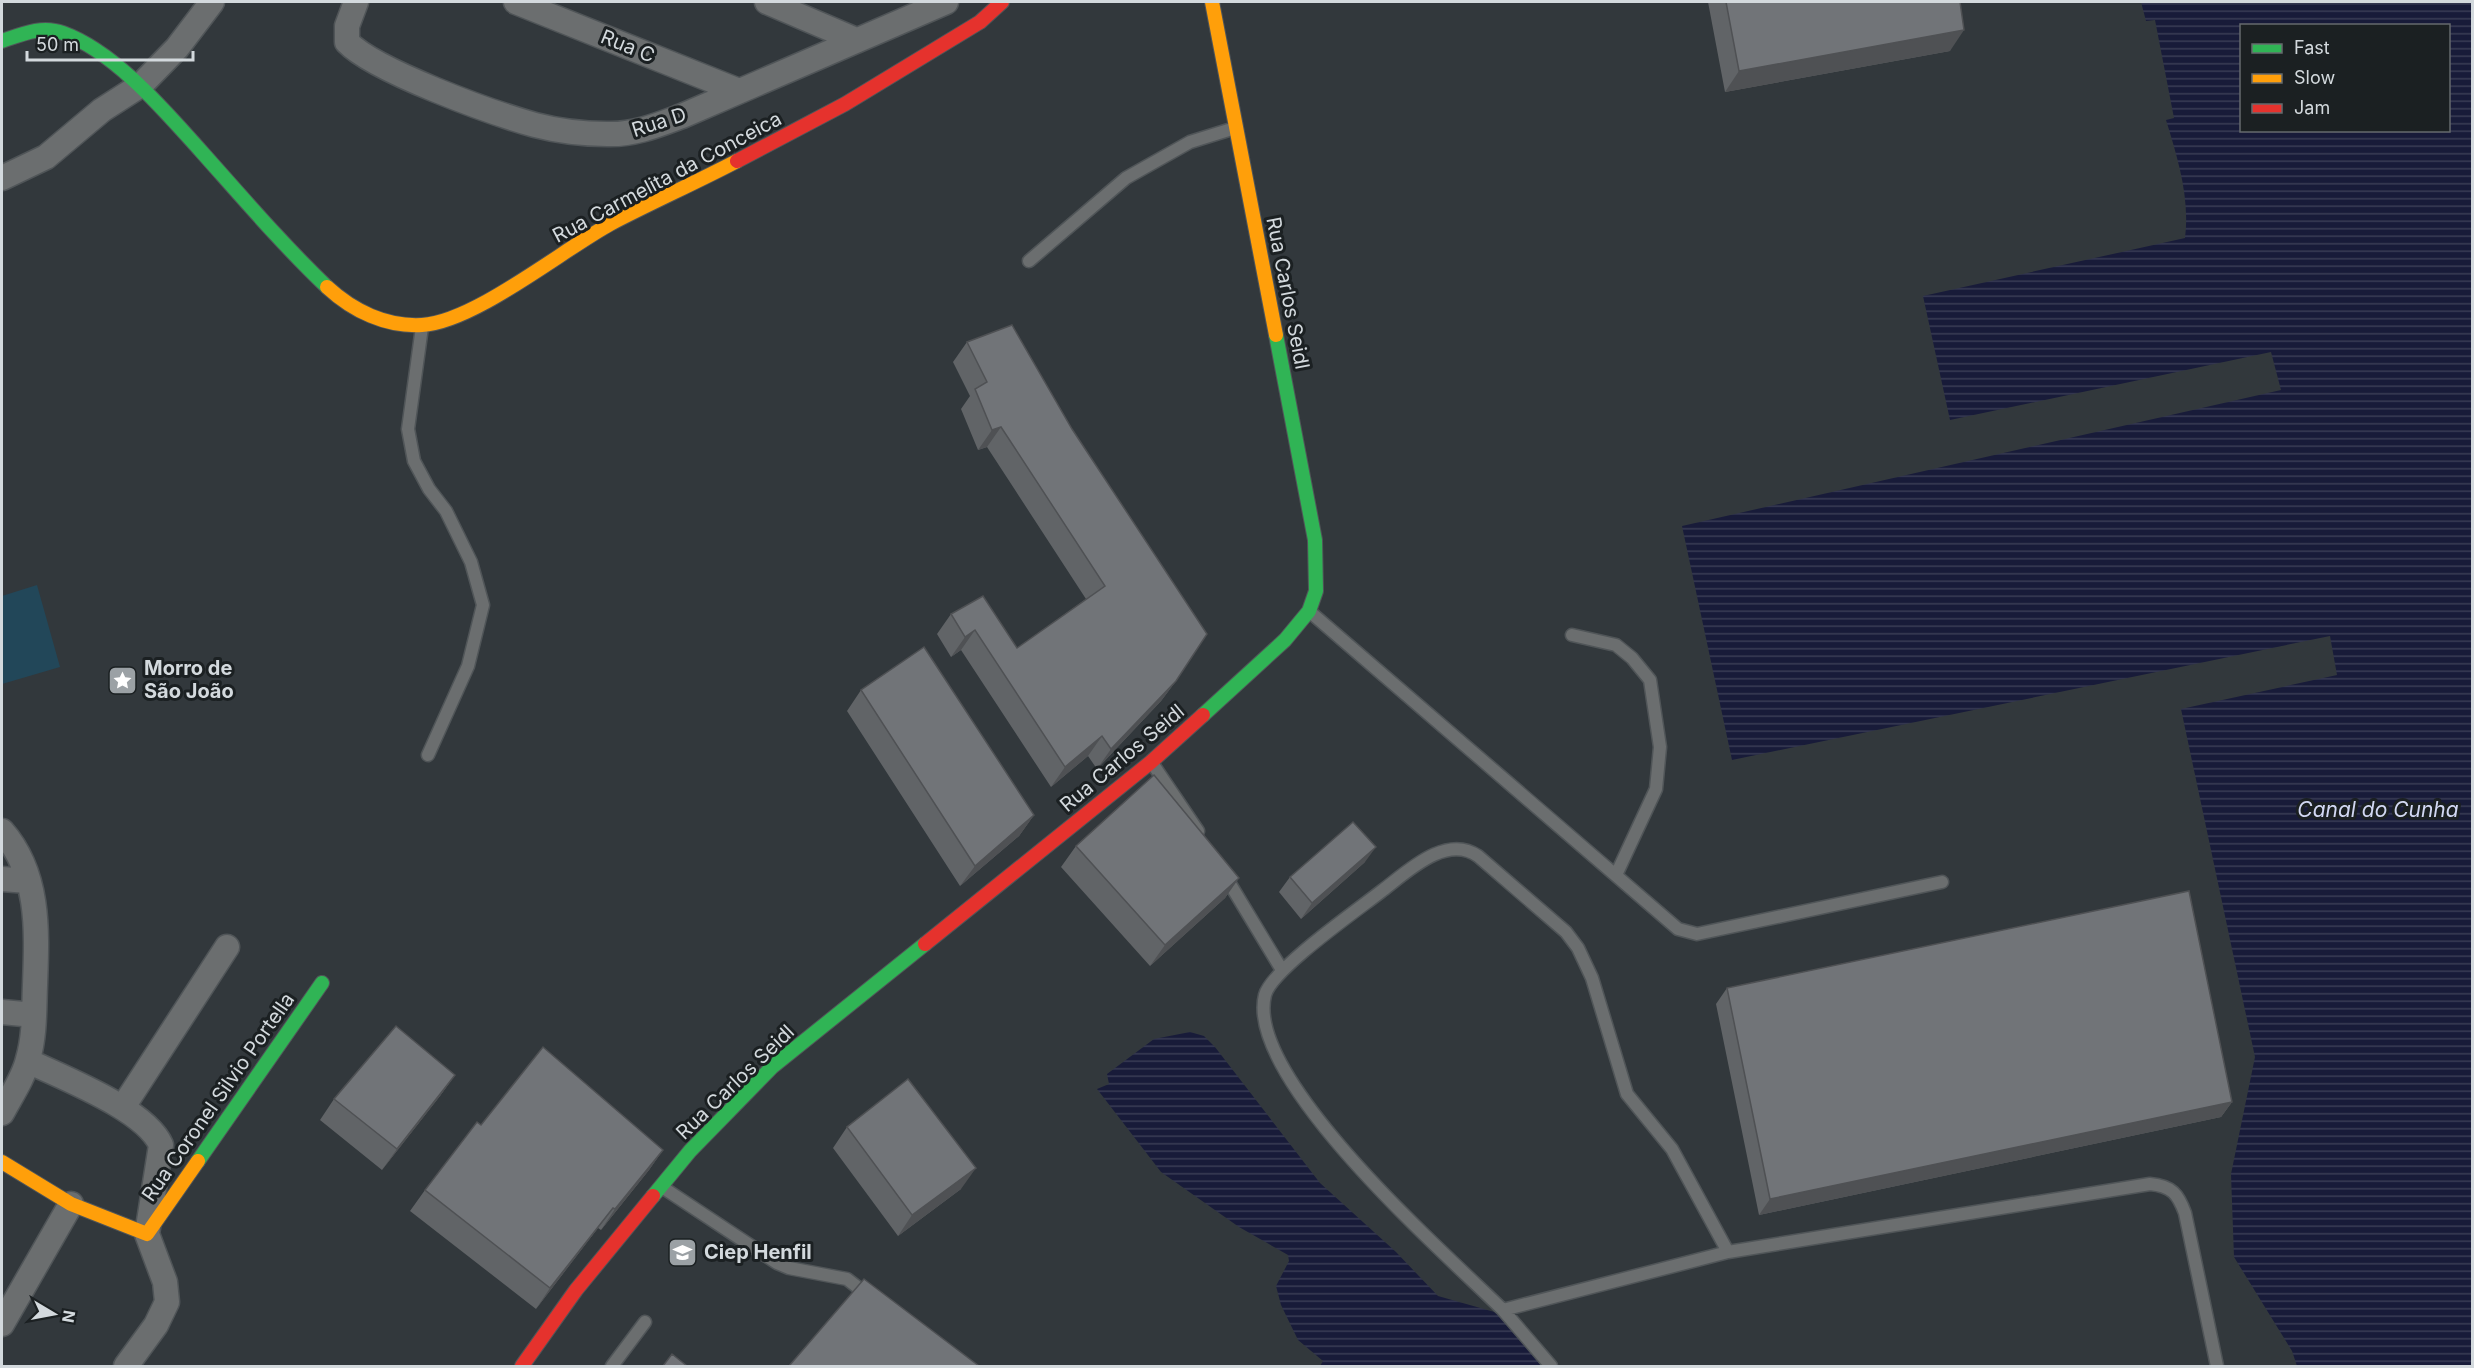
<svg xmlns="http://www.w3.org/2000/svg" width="2474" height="1368" font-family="Inter,sans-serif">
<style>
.pitch{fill:#224759}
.water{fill:url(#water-rules);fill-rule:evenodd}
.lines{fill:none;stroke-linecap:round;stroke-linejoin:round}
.lane-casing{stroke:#505558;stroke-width:15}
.street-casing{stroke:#505558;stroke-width:27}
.fast-casing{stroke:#505558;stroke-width:16}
.slow-casing{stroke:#505558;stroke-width:16}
.jam-casing{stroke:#505558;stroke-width:16}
.lane{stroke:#6b6e6f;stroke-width:12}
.street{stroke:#6b6e6f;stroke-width:24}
.fast{stroke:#30b455;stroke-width:14}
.slow{stroke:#ff9f0a;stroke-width:14}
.jam{stroke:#e5322d;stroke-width:14}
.wall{fill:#616467}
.shaded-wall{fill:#4f5154}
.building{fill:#717478;stroke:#4f5154;stroke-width:1.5}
.labels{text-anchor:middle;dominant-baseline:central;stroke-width:6;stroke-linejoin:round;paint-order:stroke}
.street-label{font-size:20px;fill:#d3d9dd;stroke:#1b2022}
.poi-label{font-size:20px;font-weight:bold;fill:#d3d9dd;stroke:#1b2022;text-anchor:start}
.water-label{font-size:21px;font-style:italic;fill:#d2d8f3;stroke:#1b2022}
</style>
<defs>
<pattern id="water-rules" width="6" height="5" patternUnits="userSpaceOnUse" patternTransform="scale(1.5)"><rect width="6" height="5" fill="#181b39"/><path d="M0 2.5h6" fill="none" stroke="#393c55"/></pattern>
</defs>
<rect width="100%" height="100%" fill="#32383c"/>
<!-- pitch -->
<path class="pitch" d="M37,585l23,82 -58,17v-88z"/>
<!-- water -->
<path class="water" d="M2141,2h331v1364h-175l-5,-15 -58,-94 -3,-83 24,-117 -74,-348 156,-34 -7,-39 -598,124 -50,-234 599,-136 -10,-38 -321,68 -27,-124 262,-58c5,-40 -7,-79 -19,-118l8,-2 -19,-98 -9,1zM2242,26h206v104h-206z
M1190,1032l14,4 11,11 105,136 76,69 42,44 60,17 45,53h-223l3,-5 -25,-21 -17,-35 -5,-19 13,-25 -1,-6 -49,-28 -78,-55 -64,-83 12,-5 -2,-10 47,-35z"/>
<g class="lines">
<defs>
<path id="lane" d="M1029,261l97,-83 64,-36 45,-14
M422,327l-14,102 6,32 15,28 17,22 25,51 12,43 -15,61 -40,89
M1309,611l369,318 19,5 245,-52
M1572,635l44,10 16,13 18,22 10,67 -4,42 -40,86
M1152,763l46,68
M1224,874l58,96
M662,1187l115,76 12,5 58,11 22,17
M1503,1310c-57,-56 -259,-232 -238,-315 7,-26 94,-86 118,-105 25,-19 63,-56 95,-34l88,76 12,16 14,30 35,116 45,55 56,103
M612,1366l33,-44
M1551,1366l-48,-56 225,-58 422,-68c22,2 28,10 35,29l32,153"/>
<path id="street" d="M356,2l-9,24v16c28,29 145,71 188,83 23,6 48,9 72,9 27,1 51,-9 75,-18l264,-114
M516,2l223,89
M767,2l89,38
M2,178l44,-21 56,-47 39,-25 36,-37 35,-46
M2,831c38,43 35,100 33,154 -1,24 0,50 -7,74 -4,18 -17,37 -26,54
M2,879l26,2
M2,1012l32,3
M28,1061c35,17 117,48 133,84l-14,89 18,48 2,20 -11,23 -30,41
M123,1107l104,-160
M2,1324l69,-120"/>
<path id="fast" d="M2,41c20,-7 40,-16 61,-8 52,19 101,77 137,117 42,47 82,94 127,137
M1203,715l82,-75 24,-29 7,-20 -1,-51 -39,-205
M198,1161l124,-178
M653,1196l37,-45 82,-84 153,-123"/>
<path id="slow" d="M1212,2l64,333
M327,287c26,24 59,40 95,38 52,-3 139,-74 188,-101 42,-22 85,-41 127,-63
M2,1162l69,42 76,30 51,-73"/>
<path id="jam" d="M737,161l108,-57 135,-82 22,-20
M925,944l226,-182 52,-47
M522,1366l54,-76 77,-94"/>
</defs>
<!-- lane casing -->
<use href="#lane" class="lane-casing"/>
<!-- street casing -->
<use href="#street" class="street-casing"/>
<!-- fast casing -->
<use href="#fast" class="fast-casing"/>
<!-- slow casing -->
<use href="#slow" class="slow-casing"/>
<!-- jam casing -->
<use href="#jam" class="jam-casing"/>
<!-- lane -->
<use href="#lane" class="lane"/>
<!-- street -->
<use href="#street" class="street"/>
<!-- fast -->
<use href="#fast" class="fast"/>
<!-- slow -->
<use href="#slow" class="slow"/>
<!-- jam -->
<use href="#jam" class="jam"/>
</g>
<!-- wall -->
<path class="wall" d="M1708,2h252l-10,49 -225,41z
M967,342l209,339 -15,20 -64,68 -9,-13 -37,31 -90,-137 -10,7 -14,-23 14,-20 66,34 69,-49 -99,-152 -9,3 -17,-41 9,-13 -17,-34z
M861,690l173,125 -15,21 -59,50 -113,-175z
M1076,846l163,32 -14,20 -75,68 -89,-99z
M1365,862l-64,57 -22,-27 11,-15z
M1727,988l505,114 -11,15 -462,98 -43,-211z
M455,1075l-15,21 -58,74 -62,-50 14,-21z
M481,1125l182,25 -14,20 -48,60 -3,-2 -62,81 -126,-98 15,-21z
M847,1127l114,62 -63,47 -65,-88z"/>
<!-- shaded-wall -->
<path class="shaded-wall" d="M1964,30l-14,21 -225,41 14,-21z
M1001,427l-14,20 -9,3 14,-20z
M975,630l-14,20 -10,7 14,-20z
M1176,681l-15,20 -64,68 14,-20z
M1102,736l-14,20 -37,31 14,-20z
M1034,815l-15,21 -59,50 15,-20z
M1376,847l-11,15 -64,57 11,-16z
M1239,878l-14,20 -75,68 15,-21z
M455,1075l-15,21 -58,74 15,-21z
M2232,1102l-11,15 -462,98 11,-16z
M663,1150l-14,20 -48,60 14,-21z
M976,1168l-15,21 -63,47 14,-21z
M613,1208l-15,20 -62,81 14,-21z"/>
<!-- building -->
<path class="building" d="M1726,2h234l4,28 -225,41z
M1012,325l60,104 135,205 -31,47 -65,68 -9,-13 -37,31 -90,-137 -10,7 -14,-23 32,-18 34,52 88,-62 -104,-159 -9,3 -17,-41 12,-7 -20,-40z
M924,647l110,168 -59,51 -114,-176z
M1154,775l85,103 -74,67 -89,-99z
M1353,822l23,25 -64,56 -22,-26z
M2189,891l43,211 -462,97 -43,-211z
M396,1026l59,49 -58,74 -63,-50z
M543,1047l120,103 -48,59 -2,-1 -63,80 -125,-98 52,-68 4,3z
M908,1079l68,89 -64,47 -65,-88z
M864,1279l115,87h-190z
M672,1354l15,12h-24z"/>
<!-- icons -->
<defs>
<symbol id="sight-square" viewBox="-11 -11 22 22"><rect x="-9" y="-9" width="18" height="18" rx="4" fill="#9ba1a5" stroke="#1b2022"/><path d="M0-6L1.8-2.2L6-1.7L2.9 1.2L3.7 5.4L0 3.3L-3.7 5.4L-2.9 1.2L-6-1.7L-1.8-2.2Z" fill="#fff"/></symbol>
<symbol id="school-square" viewBox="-11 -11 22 22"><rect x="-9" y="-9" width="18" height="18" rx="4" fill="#9ba1a5" stroke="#1b2022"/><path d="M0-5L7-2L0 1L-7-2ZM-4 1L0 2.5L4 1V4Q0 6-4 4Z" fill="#fff"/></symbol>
</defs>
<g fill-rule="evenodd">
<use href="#sight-square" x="106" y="664" width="33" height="33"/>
<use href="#school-square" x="666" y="1236" width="33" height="33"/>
</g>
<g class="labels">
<!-- street labels -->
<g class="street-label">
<text transform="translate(628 46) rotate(22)">Rua C</text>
<text transform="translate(659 122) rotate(-18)">Rua D</text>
<text transform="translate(667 177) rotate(-28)">Rua Carmelita da Conceica</text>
<text transform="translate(1288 293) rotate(79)">Rua Carlos Seidl</text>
<text transform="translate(1122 758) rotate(-40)">Rua Carlos Seidl</text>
<text transform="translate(735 1082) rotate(-44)">Rua Carlos Seidl</text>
<text transform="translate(218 1097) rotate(-55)">Rua Coronel Silvio Portella</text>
</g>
<!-- poi labels -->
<g class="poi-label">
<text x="144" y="668">Morro de<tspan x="144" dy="23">São João</tspan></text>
<text x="704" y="1252">Ciep Henfil</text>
</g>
<!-- water labels -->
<g class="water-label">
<text x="2378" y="809">Canal do Cunha</text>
</g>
</g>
<!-- border -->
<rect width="2474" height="1368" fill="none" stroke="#d3d9dd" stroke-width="6"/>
<!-- legend -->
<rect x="2240" y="24" width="210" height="108" fill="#1b2022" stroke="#656a6d" stroke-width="1.5"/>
<rect x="2252" y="44" width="30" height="9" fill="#30b455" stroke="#656a6d" stroke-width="1.5"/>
<text x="2294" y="54" font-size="18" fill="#d3d9dd">Fast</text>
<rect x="2252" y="74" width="30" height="9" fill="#ff9f0a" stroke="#656a6d" stroke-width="1.5"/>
<text x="2294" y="84" font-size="18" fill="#d3d9dd">Slow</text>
<rect x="2252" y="104" width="30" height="9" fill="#e5322d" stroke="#656a6d" stroke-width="1.5"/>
<text x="2294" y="114" font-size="18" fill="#d3d9dd">Jam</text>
<!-- north arrow -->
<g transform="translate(54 1314) rotate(100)" stroke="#1b2022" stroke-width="4.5" paint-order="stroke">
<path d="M0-4.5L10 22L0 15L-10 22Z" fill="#d3d9dd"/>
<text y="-9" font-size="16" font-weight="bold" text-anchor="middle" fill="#d3d9dd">N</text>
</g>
<!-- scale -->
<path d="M27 51v9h166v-9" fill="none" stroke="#d3d9dd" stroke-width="3"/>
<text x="36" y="51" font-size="18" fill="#d3d9dd" stroke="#1b2022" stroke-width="4.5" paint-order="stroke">50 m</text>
</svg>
